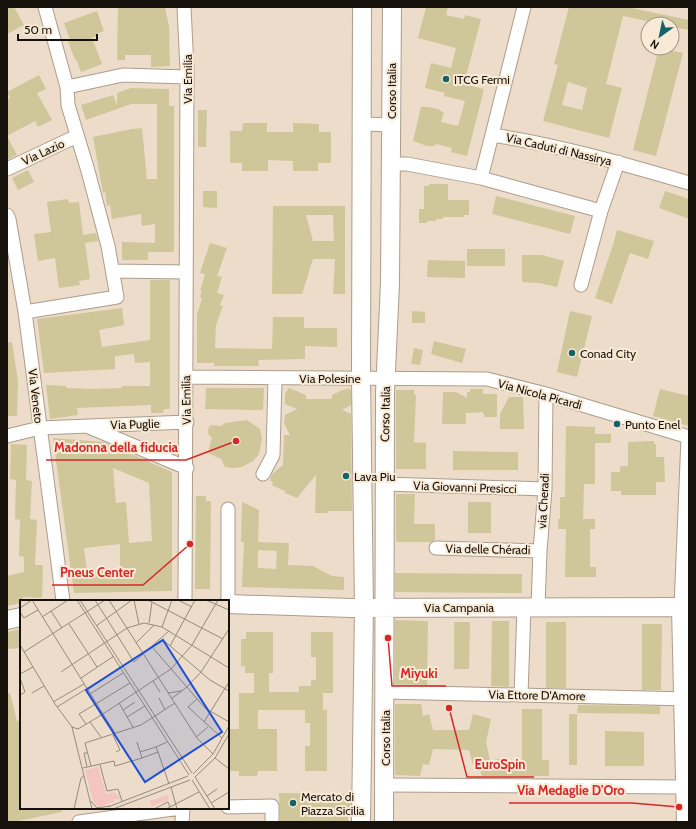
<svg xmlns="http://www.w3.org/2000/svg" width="696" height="829" font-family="Cabin,sans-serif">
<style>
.building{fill:#cfc79a;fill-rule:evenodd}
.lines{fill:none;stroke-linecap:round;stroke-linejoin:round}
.street-casing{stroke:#ac9d8c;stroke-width:15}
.secondary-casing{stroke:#ac9d8c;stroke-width:20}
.street{stroke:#fff;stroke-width:13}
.secondary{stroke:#fff;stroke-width:18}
.poi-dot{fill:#14636a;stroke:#f9ead6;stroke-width:1.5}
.labels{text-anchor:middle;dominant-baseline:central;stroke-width:4;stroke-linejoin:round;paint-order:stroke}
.street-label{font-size:12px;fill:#16110b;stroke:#f9ead6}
.poi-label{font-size:12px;fill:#16110b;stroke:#f9ead6;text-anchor:start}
.inset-road{fill:none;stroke:#968b7d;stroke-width:1}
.view{fill:#1d4ed8;fill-opacity:0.15;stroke:#1d4ed8;stroke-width:2}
.inset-edge{fill:none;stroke:#16110b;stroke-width:2}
.leader{fill:none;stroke:#d62828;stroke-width:1.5}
.callout-dot{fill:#d62828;stroke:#f9ead6;stroke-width:1.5}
.callout-label{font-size:13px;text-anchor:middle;font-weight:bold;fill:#d62828;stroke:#f9ead6;stroke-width:4;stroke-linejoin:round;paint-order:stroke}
</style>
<rect width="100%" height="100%" fill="#ecdcc9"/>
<!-- building -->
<path class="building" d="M7,7h7l10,18 -17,9z
M118,7h47l4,20 1,39 -19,1v-12h-26v5h-8z
M426,7h22l-2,8 18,4 1,-4 16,4 -17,65 20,5 -17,67 -16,-4 1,-4 -16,-4 -1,2h-8l-14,-5 8,-34h7l10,2 6,4 -3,9 17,4 7,-25 -21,-5 1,-3 -20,-5 6,-25 20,5 5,-20 -38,-10z
M569,7h58l62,13v10l-17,-3v-3h-12l-37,-8 -17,68 16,4 -13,50 -66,-17 15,-56 -4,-1zM568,82l19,6 -5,22 -20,-5z
M97,11l7,20 -8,3 1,2 -5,2 10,26 -21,8 -5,-13 -1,1 -7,-19 2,-1 -6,-17z
M659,48l24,5 -27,103 -23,-6z
M39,75l7,14 -9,4 15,27 -14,7 -3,-6 -28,15v-36l3,-2 -3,-6z
M131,88l38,1v17h5v146h-26v8h-26v-18l33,1v-19l-13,2 -1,-12 -29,5 -2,-14 -3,1 -2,-14 -2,1 -10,-56 39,-8 10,-1 5,51h10v-75h-26l-45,16 -5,-15 32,-10 4,10v-12z
M198,110h9l-1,37h-8z
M243,123h24v9h26v-9l26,1v8h12v31h-13v8h-25v-10l-25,-1v11h-26v-8h-12v-32h12z
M7,136l10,19 -10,5z
M28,170l6,12 -16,8 -6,-12z
M429,184h19v16h21v15h-5v2h-21v2h-7v2h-9v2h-8v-14h5v-23h5z
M203,191h14v17l-14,-1z
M665,191l24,8v20l-30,-11z
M496,196l79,20 -5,18 -78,-20z
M68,199l1,4 10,-1 4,33 13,-2 2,8 -13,2 5,36 -11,2 1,4 -21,3 -4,-30 -17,3 -4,-27 17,-2 -4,-30z
M273,206h72v88h-12l2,-35h-22l-11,35h-30zM306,215h27l1,26h-21z
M617,230l37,11 -6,18 -18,-6 -18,51 -17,-6 17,-50z
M210,243l17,5 -10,28 5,1 -5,16 7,2 -4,10 3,1 -7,19 -1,23 57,1 1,-32h31v11h33v19l-32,-1v13l-47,1 1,6h-45v-3h-17v-48l5,-17 -2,-1 2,-6h-2l5,-17 -5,-1z
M467,249h38v17h-38z
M522,255h20l22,6 -7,26 -18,-4 -17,-1z
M428,260l37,1v17l-38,-1z
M150,280h20v129h-6l-1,4h-12v-8l-74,3 1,7 -28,4 -4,-34 20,1 1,2 26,1 28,-1 1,-2h28v-24l-15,1 -1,-9 -19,2v13l-71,4 -7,-54 85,-11 2,17 -25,5 3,17 48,-7z
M412,311l13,1v11h-13z
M570,311l22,5 -15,61 -20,-5z
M434,341l32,8 -4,14 -31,-9z
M12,342l6,39 -1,35h-10v-73z
M414,348l9,2 -3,15 -9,-1z
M206,388h58l-1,22 -58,-1z
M289,388l17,7v4h26v-4l13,-6v1l4,-2 2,3v14l-9,5 9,4 1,97h-24v2h-13l1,-38 -19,23 -12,-5v-2l-13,-6 1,-3 -3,-1 2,-7 11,-9 1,-30h6l-6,-12 1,-8 12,-6 -12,-5v-10z
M470,389h13v5h14v23h-12l-1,-3h-1v-2l-17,1v11h-24l1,-32h13l11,6v-6h3z
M660,389l29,7v30l-36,-10z
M396,390h18v5h2l-2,47 12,1v26h-30z
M509,397h14l1,32h-24v-15z
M247,420l13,9 2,10 -3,15 -6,7 -11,6 -9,1 -8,-1 -4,-8 -13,-6 4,-15 -4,-4v-4l1,-3 2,-2 10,1 4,-3z
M566,426l29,1v7h16v9h-16v41h-11l-1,35h12v10h-5v38h6v10h-31l1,-48h-8v-10h2v-22h5z
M53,438l51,4 68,30v119l-98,2zM113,468l36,15 3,58 -23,2 -3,-41 -10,1zM120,544v25l-33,1 -3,-22z
M654,441v3h2v13h8l1,25h-9v13h-35v-4h-10v-19h9v-6h8v-24z
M11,444l16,1 -1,35 6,1 -2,38 7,1 -2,45h8l-1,33 -19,-1v4h-2v2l-14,3v-30l17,-4v-15l-5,-1 1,-36 -5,-1 1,-39 -6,-1z
M453,451l65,1v18h-65z
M396,494h19l-1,30h21v16l-4,2h-35z
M196,496h10v5h5l-1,88h-15z
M242,502l17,8 -1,32 31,1 -1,22 25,1 19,10 12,1v13l-102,-3 2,-45h-3zM258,550l19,1 -1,18 -18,-1z
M468,502h23v31h-23z
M395,573l127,1v19l-127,-1z
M395,620l33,1 -1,64 -32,-1z
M492,621h17v66l-18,-1z
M454,622h16l-1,47h-15z
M546,622h20v66h-20z
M642,624h20l-1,66h-19z
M21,629v19l-14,1v-17z
M246,632h27v41h-4v19h30v-6h12v-6h5v-23h-5v-25h22v61h-10v17h4v61h-22v-25h5v-23h-5v-13h-47v19h19v42h-19l-1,5h-18v-5h-11v-42h11v-36h15v-20h-9v-7h-4v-27h5z
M10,693l7,28 4,-1v88h40l1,4 -49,10h-6v-128z
M395,704h26l2,12 6,-2 4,16h36l4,-16 18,5 -5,23 4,19 16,-4v3h16v-51h20v51h7v16h-67l-4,-12 -5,1 -4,-15 -36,-1 -4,16 -6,-1 -3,12 -25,-1z
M578,705l82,1v8l-83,-1z
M569,714h8v51h-8z
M605,731l39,1v34h-39z
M279,793l72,1 -1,23h-2v5h-68z"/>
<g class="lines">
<defs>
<path id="street" d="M184,7l3,62 -2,532
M67,87l56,-12 64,2
M363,124l28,1
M492,135l32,-128
M390,164h17l74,14 11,-43c67,10 132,29 197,48
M7,169l70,-33
M481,178l120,33
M7,215l2,4 16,93 38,289
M113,271l73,1
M581,285l20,-74 17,-49
M25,312l92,-15 -9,-51 -20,-75 -20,-66 -1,-18 -22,-80
M186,377l301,2 59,15 143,43
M89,427l98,41
M7,436l33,-8 147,-6
M263,474l10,-19 2,-77
M385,484l160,5
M228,509v95
M436,548l104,3
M538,607l2,-56 5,-62 1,-95
M681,607l7,-169
M385,692l304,7
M521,695l3,-88
M385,785l300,2
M228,807l44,-1v16
M79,822l101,-14
M182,822l1,-14"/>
<path id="secondary" d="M228,604l123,4 338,-1
M681,607l5,215
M7,620l14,-3
M361,822l3,-214 -3,-230 1,-371
M384,822l1,-429 5,-110 2,-276"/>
</defs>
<!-- street casing -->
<use href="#street" class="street-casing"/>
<!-- secondary casing -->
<use href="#secondary" class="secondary-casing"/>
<!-- street -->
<use href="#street" class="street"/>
<!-- secondary -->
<use href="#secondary" class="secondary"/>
</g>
<!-- markers -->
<g class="poi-dot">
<circle cx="446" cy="79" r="4"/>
<circle cx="572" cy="353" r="4"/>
<circle cx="617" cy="424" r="4"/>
<circle cx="346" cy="476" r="4"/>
<circle cx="293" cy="803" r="4"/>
</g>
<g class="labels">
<!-- street labels -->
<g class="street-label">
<text transform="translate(187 79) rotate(-90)">Via Emilia</text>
<text transform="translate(391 91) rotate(-90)">Corso Italia</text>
<text transform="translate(559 149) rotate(13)">Via Caduti di Nassirya</text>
<text transform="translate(43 152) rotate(-25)">Via Lazio</text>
<text x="330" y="378">Via Polesine</text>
<text transform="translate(540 394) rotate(15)">Via Nicola Picardi</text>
<text transform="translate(36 396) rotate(83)">Via Veneto</text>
<text transform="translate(186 400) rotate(-91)">Via Emilia</text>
<text transform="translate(385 414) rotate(-89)">Corso Italia</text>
<text transform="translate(135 424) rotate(-2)">Via Puglie</text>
<text transform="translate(465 487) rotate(2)">Via Giovanni Presicci</text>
<text transform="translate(543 501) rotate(-87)">via Cheradi</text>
<text transform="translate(488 549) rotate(1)">Via delle Chéradi</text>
<text x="459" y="607">Via Campania</text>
<text transform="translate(537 695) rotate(1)">Via Ettore D'Amore</text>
<text transform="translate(385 738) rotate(-90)">Corso Italia</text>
</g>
<!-- poi labels -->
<g class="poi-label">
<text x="454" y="79">ITCG Fermi</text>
<text x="580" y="353">Conad City</text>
<text x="625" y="424">Punto Enel</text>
<text x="354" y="476">Lava Piu</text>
<text x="301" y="796">Mercato di<tspan x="301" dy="14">Piazza Sicilia</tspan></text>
</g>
</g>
<!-- overview -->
<g transform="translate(20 600)">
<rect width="209" height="209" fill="#ecdcc9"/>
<path d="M78,167l8,27 8,-2 6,5v2h-6l1,2 -16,6 -6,-6 -8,-31zM147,195l2,5 -17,6 -2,-5z" fill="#f4c4c1"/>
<path class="inset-road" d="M12,0l71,114 -25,15 -6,-2M57,0l112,175M60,0l112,173M75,0l39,62 35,-31M89,0l88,138 16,16M114,0l5,24M128,0l75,39M158,0l14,7M186,0l23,10M0,8l12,-8M31,11l11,17M0,12l4,6 14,-8M22,17l26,-17M129,23l3,-21M49,24l28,43M76,26l36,-26M142,27l10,-27M142,39l48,41 19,11M116,43l18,-18M0,45l35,59 17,23 20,82M150,46l25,-46M133,48l52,60 24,14M4,52l81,-52M41,72l66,-44 17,-5 18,4 67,41M0,74l13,-7M0,78l5,14 -5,3M61,78l33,-22M133,81l7,11M12,93l12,-7M148,93l13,-2M70,94l33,-21M139,98l6,12M151,99l16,-12 14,-15 28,-43M177,99l-9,8 34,31M33,102l31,-18M99,103l14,24M37,107l63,-39M103,110l12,-8M107,117l18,-11M70,122l11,15M184,122l25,-40M66,124l-7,-10 51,-31M95,133l-12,-19 68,-45 21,-24 26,-45M93,135l7,15 -4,2M176,137l12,-10M117,142l5,16M120,152l16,-5M138,152l11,32M195,158l14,11M80,165l7,26 11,-2 4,12M71,166l-6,-23 56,-18 34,-22M67,167l-3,-14h3M63,168l31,-7 1,5 27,-8 16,-6 -2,-5 11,-5M173,174l20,-20 16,-28M175,177l20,32M175,177l20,-19 14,-24M172,180l18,29M151,187l6,22M187,196l10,-7M71,201l6,7 13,-2M191,203l18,-11M88,207l80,-31M54,209l7,-31 3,-2M93,209l77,-29M134,209l14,-7 2,5M146,209l33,-17"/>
<path class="view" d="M143,40l59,92 -77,50 -59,-92z"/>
<rect width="209" height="209" class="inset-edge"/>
</g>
<!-- callouts -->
<path class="leader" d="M236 441L186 460H46M190 544L143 585H52M388 638L392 686H446M449 708L467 777H534M679 807L632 803H509"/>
<g class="callout-dot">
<circle cx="236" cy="441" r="4"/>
<circle cx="190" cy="544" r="4"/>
<circle cx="388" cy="638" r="4"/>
<circle cx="449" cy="708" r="4"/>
<circle cx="679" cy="807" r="4"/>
</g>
<g class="callout-label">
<text x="116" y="452">Madonna della fiducia</text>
<text x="97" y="577">Pneus Center</text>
<text x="419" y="678">Miyuki</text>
<text x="500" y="769">EuroSpin</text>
<text x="571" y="795">Via Medaglie D'Oro</text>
</g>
<!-- border -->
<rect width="696" height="829" fill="none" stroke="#16110b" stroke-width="16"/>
<!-- north arrow -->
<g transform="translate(660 36) rotate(213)"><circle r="19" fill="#f9ead6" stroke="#9e9385"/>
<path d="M0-3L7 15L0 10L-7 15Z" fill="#14636a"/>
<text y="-6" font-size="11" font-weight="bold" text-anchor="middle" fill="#16110b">N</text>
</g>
<!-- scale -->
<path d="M18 34v6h79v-6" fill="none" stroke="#16110b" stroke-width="2"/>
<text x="24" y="34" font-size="12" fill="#16110b" stroke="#f9ead6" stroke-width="3" paint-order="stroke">50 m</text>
</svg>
